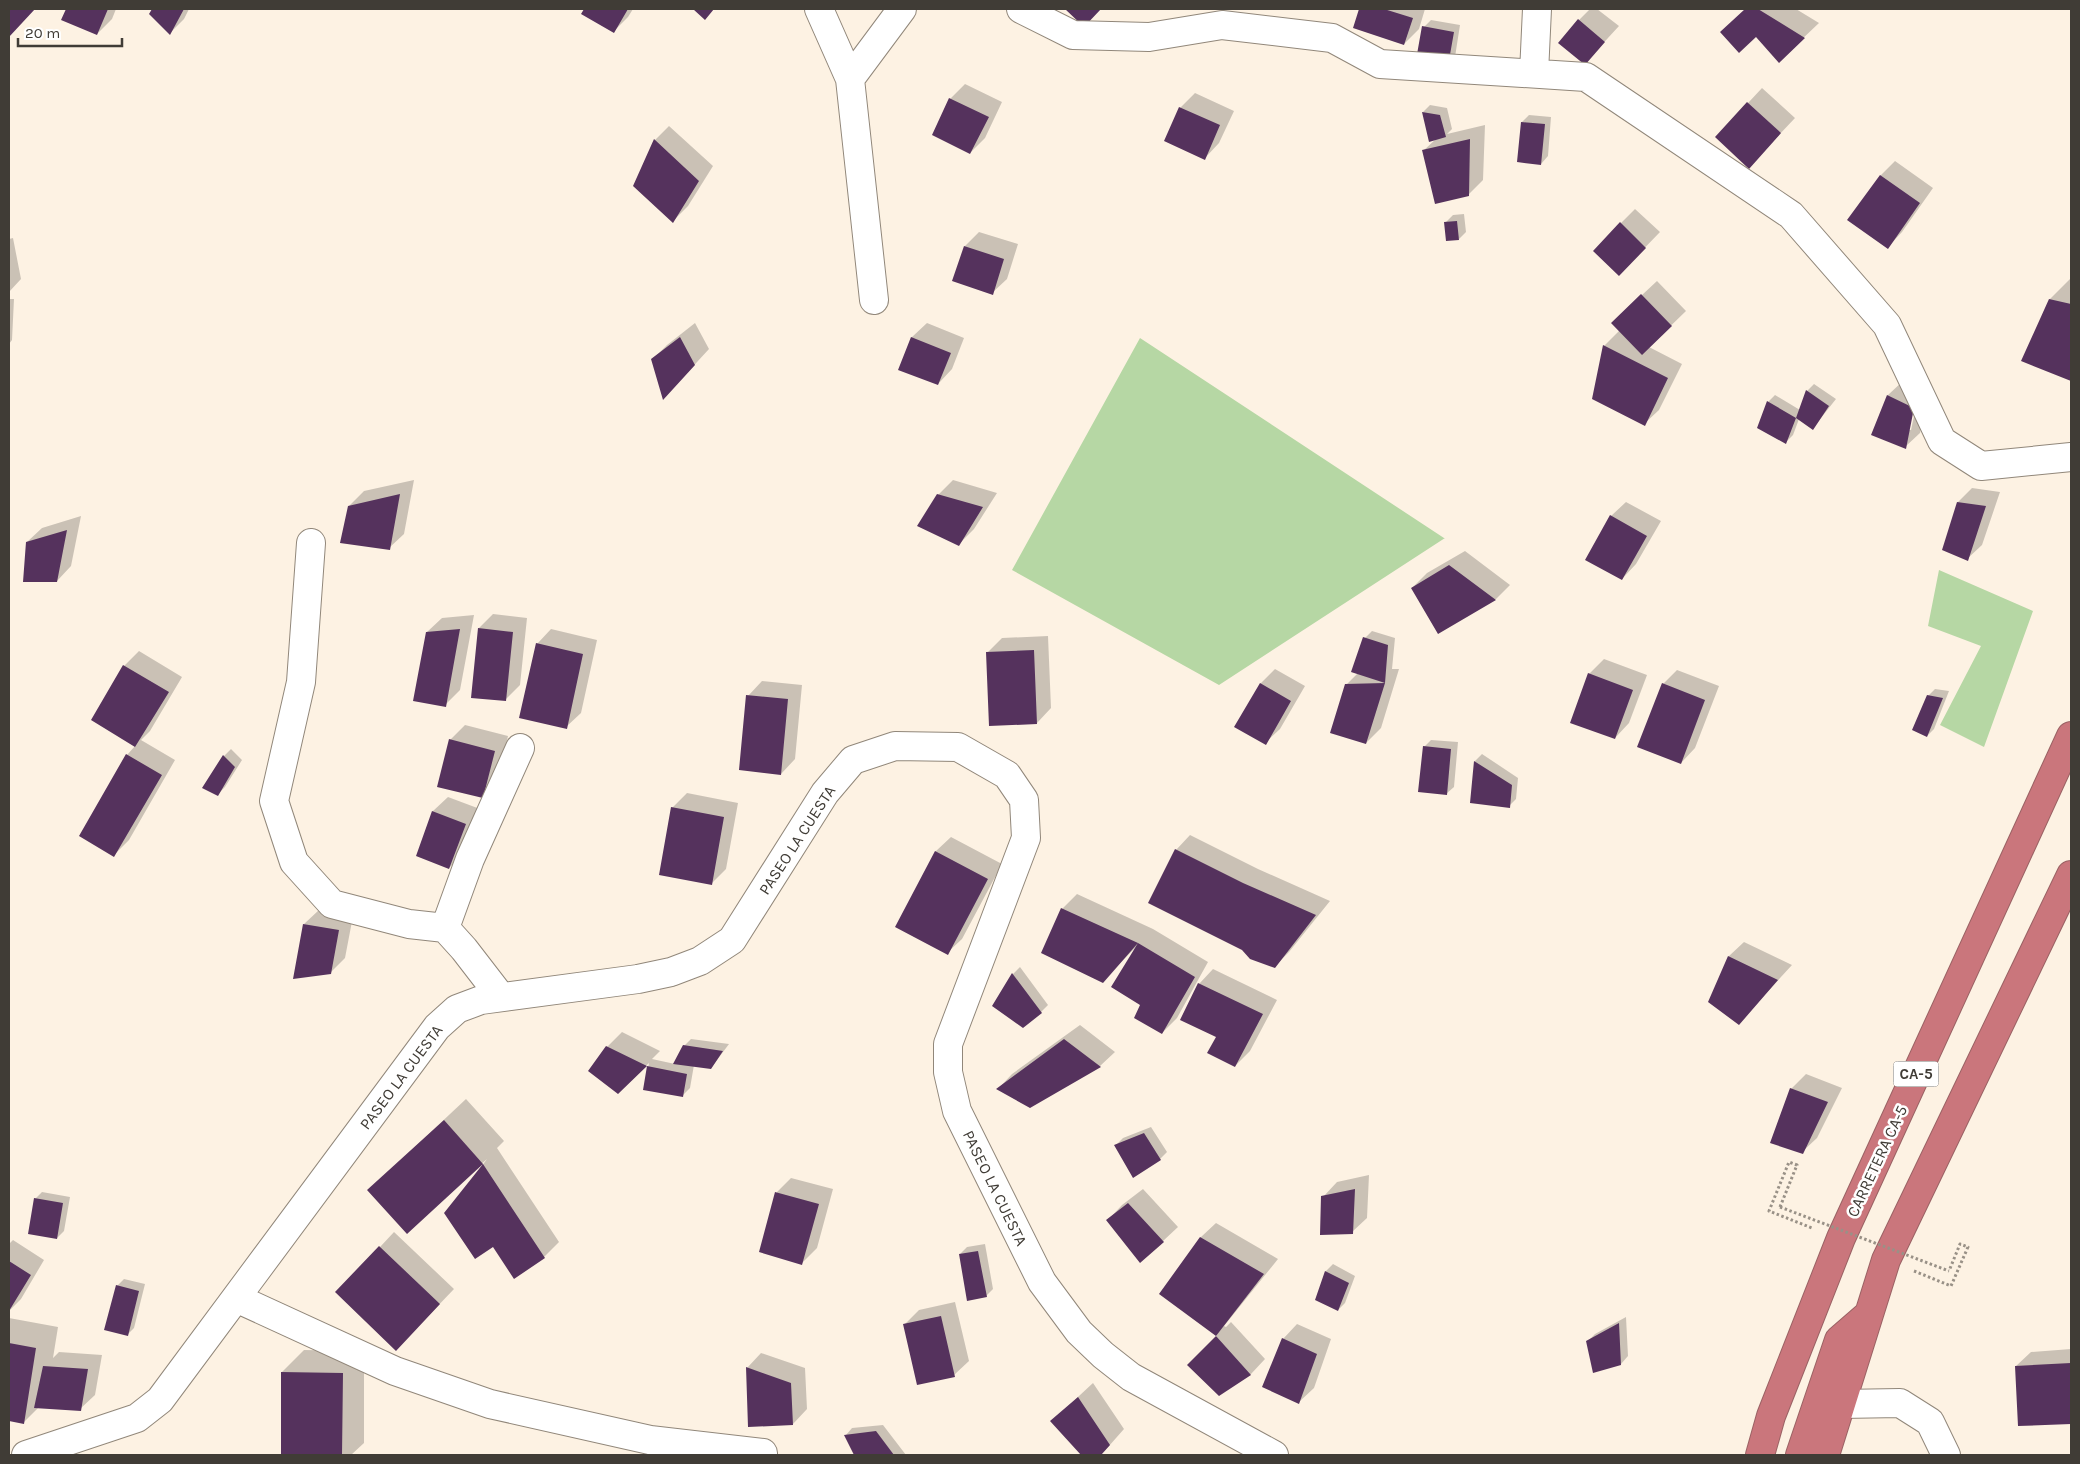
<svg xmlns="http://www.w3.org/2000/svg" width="2080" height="1464" font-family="Karla,sans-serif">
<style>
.green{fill:#b6d7a4}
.shadow{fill:#0003;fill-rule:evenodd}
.building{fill:#55325d}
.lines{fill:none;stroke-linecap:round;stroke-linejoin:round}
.street-casing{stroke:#91877a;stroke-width:30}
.highway-casing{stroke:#9a6264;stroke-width:30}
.path{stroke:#999187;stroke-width:3;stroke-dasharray:2.5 2.5;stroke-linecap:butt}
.street{stroke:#fff;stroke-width:28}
.highway{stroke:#ca767c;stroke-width:28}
.path-bridge{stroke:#999187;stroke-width:3;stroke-dasharray:2.5 2.5;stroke-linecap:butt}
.labels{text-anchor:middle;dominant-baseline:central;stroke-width:5;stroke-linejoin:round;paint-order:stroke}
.shield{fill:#fff;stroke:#797672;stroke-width:1}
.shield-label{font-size:15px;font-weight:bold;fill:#403c36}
.street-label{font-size:16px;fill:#403c36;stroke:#fff}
</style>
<rect width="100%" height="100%" fill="#fdf2e3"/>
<!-- green -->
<path class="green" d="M1140,338l304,200h1l-226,147 -207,-115z
M1939,570l94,41 -49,136 -44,-22 41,-79 -53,-20z"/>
<!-- shadow -->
<path class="shadow" d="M9,9h25l-25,26z
M67,9h49l-4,10 -15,15 -34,-15z
M154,9h35l-5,10 -14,14 -19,-19z
M586,9h47l-5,8 -15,15 -30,-18z
M1360,9h65l-6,20 -15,15 -50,-17z
M1590,9h7l22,17 -34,37 -6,-43z
M1746,9h50l23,14 -40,38 -23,-26 -20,-17z
M1431,20l29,5 -5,32 -7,8 -24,-38z
M965,84l37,18 -17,36 -15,15 -20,-54z
M1762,88l33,30 -46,49 -1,-64z
M1195,93l39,18 -15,32 -14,15 -39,-18 14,-32z
M1430,105l17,3 5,21 -5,5 38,-9 -2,55 -15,15 -45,-44 13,-12 -13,-27z
M1529,115l22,2 -3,39 -7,8 -23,-3 4,-39z
M669,126l44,40 -25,40 -15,15 -18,-81z
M1895,161l38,27 -31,44 -14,15 -39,-27 32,-45z
M1635,209l25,23 -27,28 -12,-37z
M1464,214l2,18 -7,7 -13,-17 7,-7z
M979,232l39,12 -11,35 -15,14 -27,-47z
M13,238l8,41 -12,13v-53z
M2071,278v102l-48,-20 27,-61z
M1657,281l29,30 -37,36 33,17 -23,46 -15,14 -40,-78 16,-16 7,-21z
M9,299h5l-2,41 -3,4z
M695,323l14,26 -45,49 -11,-39 14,-14z
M927,323l37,15 -12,31 -14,15 -38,-15 12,-32z
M1903,381l25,12 -8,40 -15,14 -33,-13 16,-39zM1914,401l3,1 -6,28h-3z
M1814,384l22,15 -23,29 -14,-9 -6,16 -7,7 -18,-40 7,-7 25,15 7,-19z
M414,480l-10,54 -15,14 -40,-42 15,-15z
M953,480l44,13 -23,36 -15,15 -21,-49z
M1972,488l28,4 -18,53 -15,14 -9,-57z
M1626,502l35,19 -25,43 -14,15 -11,-63z
M81,516l-10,50 -14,15 -30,-39 15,-14z
M1465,551l45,34 -14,14 -58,34 -26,-45 15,-15z
M493,614l34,4 -7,67 -15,15 -26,-72z
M474,615l-14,75 -15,15 -18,-73 15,-14z
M551,629l46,11 -16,73 -15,14 -29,-83z
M1372,631l23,7 -3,31h7l-18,59 -15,15 -20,-58 12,-12 7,-35z
M1048,636l3,72 -14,15 -50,-70 15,-15z
M139,651l43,26 -32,54 -9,9 34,20 -46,80 -15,15 13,-100 8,-9 -11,-80z
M1604,659l43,16 -18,48 -14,15 -26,-64z
M1275,669l30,17 -25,43 -15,14 -29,-17 25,-43z
M1677,670l42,16 -24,62 -14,15 -18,-79z
M762,681l40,4 -7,74 -14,15 -33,-78z
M1935,689l14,2 -15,38 -7,7 1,-40z
M465,725l43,11 -10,46 -15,15 -33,-57z
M1431,740l27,2 -4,45 -8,7 -22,-47z
M231,749l11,11 -17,27 -7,7 6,-38z
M1482,754l36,24 -2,21 -7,7 -38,-4 4,-41z
M687,793l51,10 -12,66 -15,15 -39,-76z
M448,797l32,12 -16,44 -15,15 -32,-13 16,-44z
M1190,835l68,34 72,32 -41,51 -15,15 -98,-117z
M951,837l51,27 -40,75 -15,14 -50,-27 39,-75z
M1077,894l76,35 55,33 -31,56 -15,15 -21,-28 -4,-59 -20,20 -55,-57z
M319,910l34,6 -8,42 -15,15 -26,-49z
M1744,942l48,23 -53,58 -29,-21 19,-46z
M1020,967l28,38 -7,7 -47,-7 19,-31z
M1213,969l64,31 -27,51 -15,15 -17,-30 -19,-52z
M1080,1025l35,27 -15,14 -70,41 -32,-18 14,-15z
M622,1032l38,19 -8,8 23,5 9,-18 7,-7 38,5 -18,24 -17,-3 -4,23 -7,7 -39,-6 5,-26 -31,29 -11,-45z
M1806,1074l36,14 -25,50 -15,14 -11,-63z
M466,1099l38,42 -7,7 62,94 -15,15 -51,-12 -47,-31 41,-55 -80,73 -38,-42z
M1151,1127l16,25 -7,7 -26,17 -18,-31 7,-7z
M1369,1175l-2,43 -15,14 -29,-35 14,-15z
M791,1178l42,11 -16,59 -15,15 -41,-12 16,-59z
M1143,1189l35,38 -15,14 -55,-21 14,-15z
M42,1192l28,5 -6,34 -7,7 -22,-39z
M1216,1223l62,36 -54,67 2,1 5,-5 34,37 -14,15 -32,20 -31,-29 29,-29 -56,-42 40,-57z
M394,1232l60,57 -43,45 -31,-87z
M13,1240l31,20 -23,39 -12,12v-67z
M985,1244l8,45 -7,7 -26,-42 7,-7z
M1333,1264l22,12 -10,27 -7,7 -21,-11 9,-28z
M124,1279l21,5 -11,44 -7,7 -10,-49z
M955,1302l14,59 -15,14 -50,-50 15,-15z
M1626,1317l2,39 -7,8 -33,-23 7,-7z
M9,1318l49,9 -5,31 6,-6 43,3 -7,40 -15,14 -41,-2 -15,15 -15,-2z
M1297,1324l34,15 -17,49 -15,14 -16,-63z
M2071,1349v73l-52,3 -3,-59 15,-14z
M304,1350l60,1v92l-13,12h-69v-83z
M761,1353l44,15 2,41 -14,15 -46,-56z
M1093,1383l31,46 -23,26h-18l-31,-34z
M883,1425l23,30h-51l-9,-20 6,-7z"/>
<!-- building -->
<path class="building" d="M9,9h26l-26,28z
M66,9h42l-11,26 -36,-15z
M152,9h32l-14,26 -21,-21z
M584,9h44l-14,24 -33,-19z
M693,9h21l-9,11z
M1065,9h36l-17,18z
M1359,9h25l29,9 -9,27 -51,-17z
M1745,9h13l47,29 -26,25 -23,-26 -17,16 -19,-21z
M1578,19l27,23 -20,23 -27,-22z
M1422,26l32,6 -6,34 -32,-6z
M949,98l40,19 -19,37 -38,-19z
M1747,102l34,31 -32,36 -34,-32z
M1179,107l41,18 -15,35 -41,-19z
M1422,112l18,3 6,22 -17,5z
M1521,122l24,2 -4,41 -24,-3z
M654,139l45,42 -26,42 -40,-37z
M1470,139l-1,57 -34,8 -13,-54z
M1880,175l40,28 -32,46 -41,-29z
M1457,221l2,19 -13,1 -2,-19z
M1620,222l26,26 -27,28 -26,-25z
M964,246l40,13 -11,36 -41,-14z
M1641,294l31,32 -30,29 -31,-32z
M2049,299l22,5v77l-50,-20z
M680,337l15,28 -32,35 -12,-41z
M911,337l40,16 -13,32 -40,-15z
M1603,345l65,33 -23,48 -53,-27z
M1806,390l23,16 -16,24 -17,-12z
M1887,395l27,13 -8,41 -35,-14z
M1767,401l29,17 -10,26 -29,-16z
M400,494l-10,56 -50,-7 8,-37z
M937,494l46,13 -24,39 -42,-20z
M1957,502l29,4 -18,55 -26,-11z
M1610,515l37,21 -25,44 -37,-20z
M67,530l-10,52h-34l3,-40z
M1449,565l47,35 -58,34 -27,-46z
M478,628l35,4 -7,69 -35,-3z
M460,629l-14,78 -33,-6 13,-69z
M1363,637l25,8 -3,38 -34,-11z
M536,643l47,11 -16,75 -48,-11z
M1034,650l3,74 -48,2 -3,-74z
M123,665l46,27 -34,55 -44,-27z
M1588,673l45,17 -18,49 -45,-16z
M1260,683l31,18 -25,44 -32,-18z
M1385,683l-19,61 -36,-11 15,-49z
M1662,683l43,17 -24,64 -44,-17z
M746,695l42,4 -7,76 -42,-5z
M1927,695l16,3 -16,39 -15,-7z
M449,739l46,12 -12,47 -46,-11z
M1423,746l28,3 -4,46 -29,-3z
M126,754l36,21 -48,82 -35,-21z
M223,755l12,12 -17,29 -16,-8z
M1474,761l38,24 -2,23 -40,-5z
M671,807l53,10 -12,68 -53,-10z
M432,811l34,13 -17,45 -33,-13z
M1175,849l68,34 73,32 -41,53 -25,-9 -8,-9 -94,-47z
M935,851l53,28 -40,76 -53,-28z
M1061,908l77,35 -35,40 -62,-30z
M303,924l36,6 -8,44 -38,5z
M1138,943l57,34 -33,57 -28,-16 6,-13 -29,-18z
M1728,956l50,24 -39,45 -31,-23z
M1012,973l30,40 -19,15 -31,-22z
M1198,983l65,31 -28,53 -28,-14 9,-16 -36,-17z
M1064,1039l37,28 -71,41 -34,-19z
M683,1045l40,6 -12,18 -38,-5z
M606,1046l41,20 -29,28 -30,-23z
M647,1066l40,8 -4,23 -40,-7z
M1790,1088l38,14 -25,52 -33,-11z
M444,1120l39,44 -76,70 -40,-44z
M1144,1133l17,27 -28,18 -19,-33z
M483,1164l62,94 -31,21 -21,-32 -18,12 -31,-46z
M1355,1189l-2,45 -33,1 1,-39z
M775,1192l44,12 -17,61 -43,-13z
M34,1198l29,5 -6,36 -29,-5z
M1128,1203l36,39 -24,21 -34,-43z
M1200,1237l64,37 -48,62 -57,-42z
M379,1246l61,58 -44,47 -61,-59z
M978,1251l9,46 -20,4 -8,-47z
M9,1261l22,14 -22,36z
M1325,1271l24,12 -11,28 -23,-11z
M116,1285l23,6 -11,45 -24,-6z
M941,1316l14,61 -38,8 -14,-61z
M1619,1323l2,42 -28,8 -7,-32z
M1216,1336l35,39 -32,21 -32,-31z
M1282,1338l35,16 -18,50 -37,-17z
M9,1343l27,5 -12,76 -15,-3z
M2071,1363v61l-53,2 -3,-60z
M43,1366l45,3 -7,42 -47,-3z
M746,1367l45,16 2,42 -45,2z
M281,1372l62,1 -1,82h-61z
M1078,1397l32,48 -9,10h-20l-31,-34z
M876,1431l18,24h-40l-10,-20z"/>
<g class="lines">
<defs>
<path id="street" d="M819,9l31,70 52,-70
M1021,9l52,26 76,2 73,-12 110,13 48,26 206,13 205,138 96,110 55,116 39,25 90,-9
M1534,73l3,-64
M850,79l24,221
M311,543l-10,139 -27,119 20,61 38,42 77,20 36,4 19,21 37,48
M445,928l25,-69 50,-111
M236,1298l159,73 95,33 160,36 113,13
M1841,1404l59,-1 30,19 16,33
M26,1455l111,-37 23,-18 277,-373 20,-18 24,-9 157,-21 33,-7 29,-11 32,-21 93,-147 28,-33 42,-14 63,1 49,28 17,25 2,38 -78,206v28l9,39 85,171 37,50 24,23 28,22 143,78"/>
<path id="highway" d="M1760,1455l11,-39 70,-178 230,-502
M1800,1455l39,-115 30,-26
M1825,1455l61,-195 185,-385"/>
</defs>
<!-- street casing -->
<use href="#street" class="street-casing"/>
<!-- highway casing -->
<use href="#highway" class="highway-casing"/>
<!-- path -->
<path class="path" d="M1780,1207l17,-42 -8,-3 -20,49 43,17
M1914,1271l37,15 17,-39 -8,-3 -11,27"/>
<!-- street -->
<use href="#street" class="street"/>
<!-- highway -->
<use href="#highway" class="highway"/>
<!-- path-bridge -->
<path class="path-bridge" d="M1780,1207l169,64"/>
</g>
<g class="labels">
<!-- shield labels -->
<rect class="shield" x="1893.5" y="1061.5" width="45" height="25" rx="4"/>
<g class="shield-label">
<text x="1916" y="1074">CA-5</text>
</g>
<!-- street labels -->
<g class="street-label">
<text transform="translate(797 840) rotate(-57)">PASEO LA CUESTA</text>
<text transform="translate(401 1077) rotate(-53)">PASEO LA CUESTA</text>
<text transform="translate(1877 1161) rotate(-65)">CARRETERA CA-5</text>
<text transform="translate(995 1188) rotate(64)">PASEO LA CUESTA</text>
</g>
</g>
<!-- border -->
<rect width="2080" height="1464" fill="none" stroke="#403c36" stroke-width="20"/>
<!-- scale -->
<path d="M18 38v8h104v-8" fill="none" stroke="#403c36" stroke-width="2.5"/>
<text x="25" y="38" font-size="15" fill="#403c36" stroke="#ffffff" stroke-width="4" paint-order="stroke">20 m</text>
</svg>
